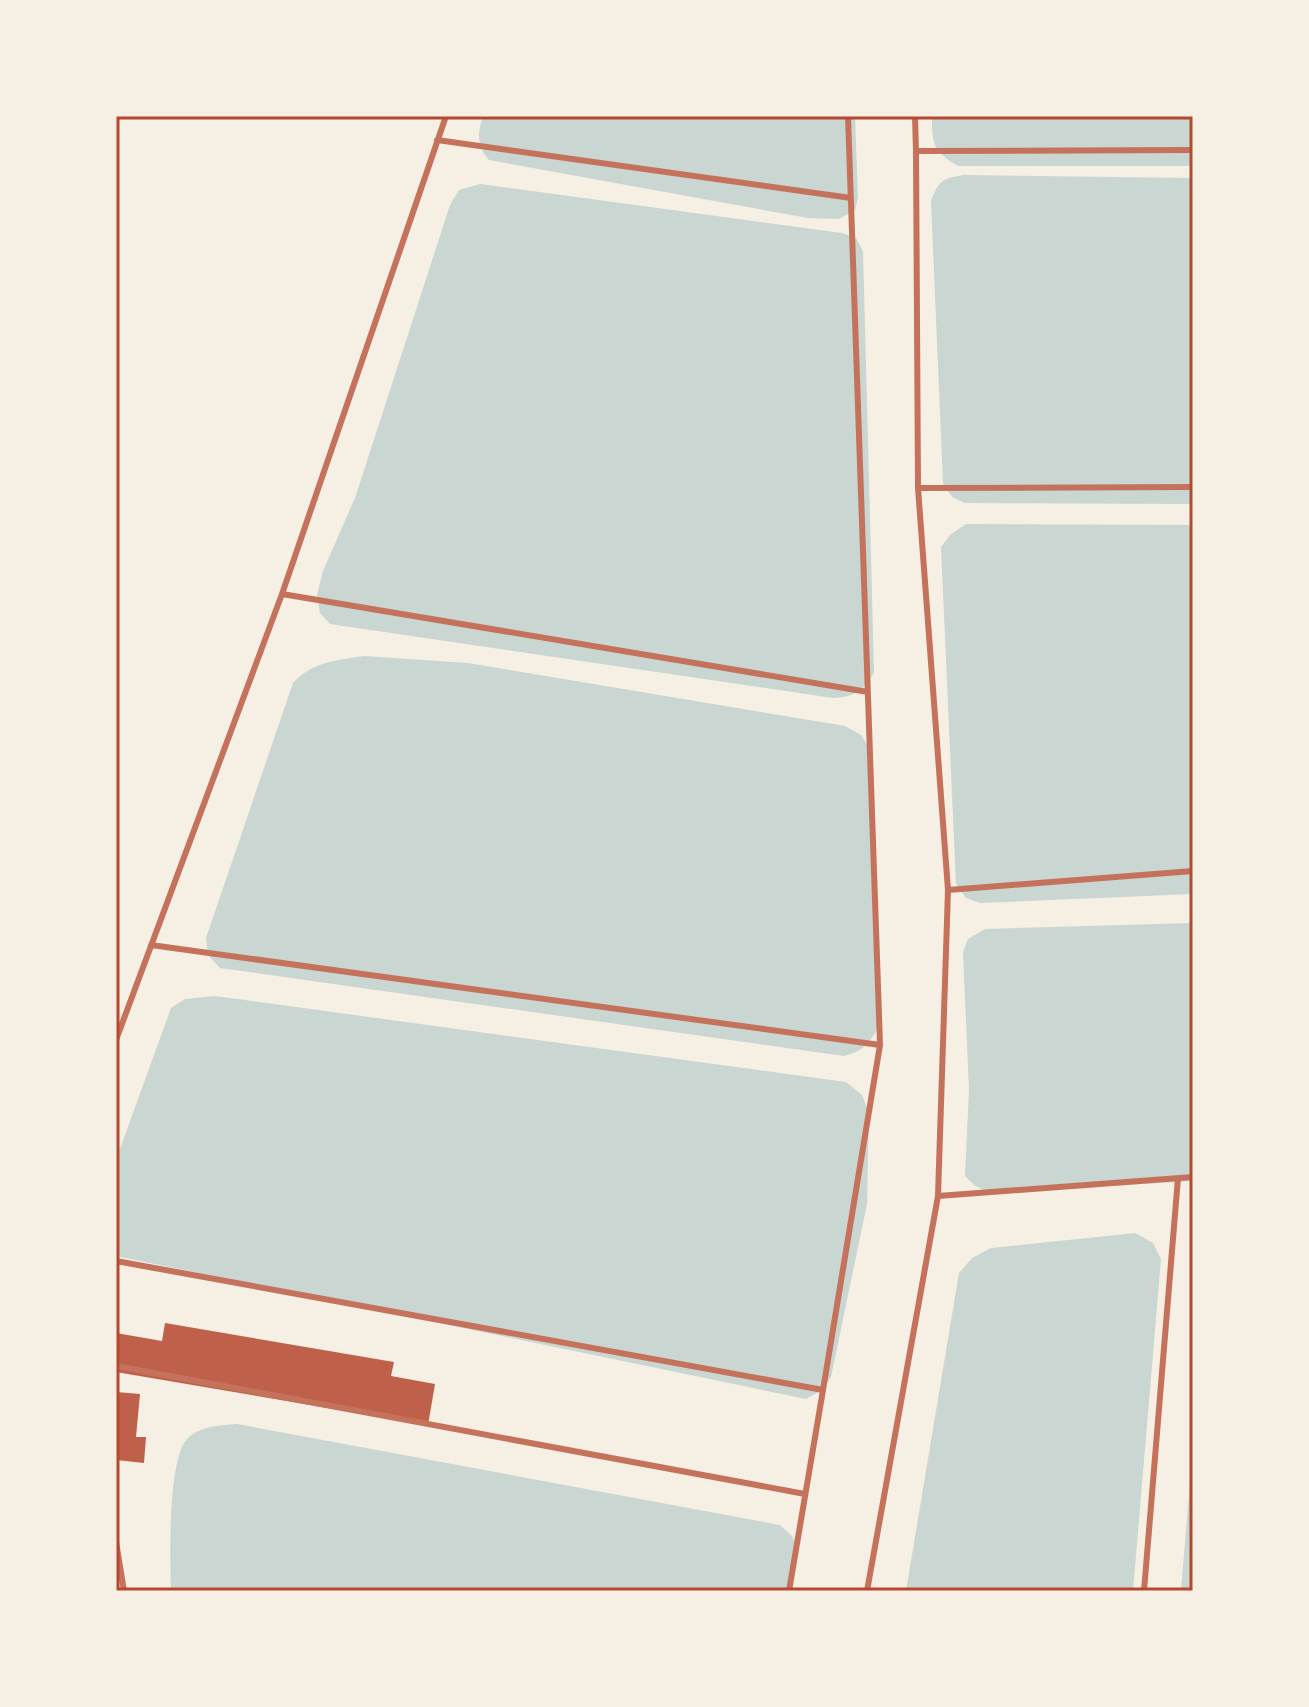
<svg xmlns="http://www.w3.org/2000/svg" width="1309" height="1707" font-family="'Nunito Sans',sans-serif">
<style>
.water{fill:#c9d6d2}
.building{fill:#bf614a}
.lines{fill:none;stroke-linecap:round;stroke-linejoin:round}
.service{stroke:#c5725c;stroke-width:6}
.neatline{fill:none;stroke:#b5482f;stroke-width:3}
</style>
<rect width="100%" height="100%" fill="#f6efe4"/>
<!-- water -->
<path class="water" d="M483,116h372l3,81 -3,13 -16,9 -31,-1 -319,-58c-12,-14 -12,-27 -6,-44z
M932,116h261v50h-235c-25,-15 -26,-22 -26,-50z
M963,175l230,3v326l-228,-1 -13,-6 -9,-14 -12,-282c8,-21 11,-22 32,-26z
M480,184l362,49 14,5 7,13 11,421c-10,19 -20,25 -41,26l-503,-74 -10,-11 -3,-18 6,-24 32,-73 95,-293 9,-15z
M966,524l227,1v369l-213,9 -14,-5 -10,-14 -15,-337 9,-12z
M364,656l104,7 377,63 16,9 9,14 8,278c-8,17 -15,24 -34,29l-624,-88 -12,-13 -2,-17 87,-255c19,-21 44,-23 71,-27z
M1193,923v258l-204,12 -15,-8 -9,-9 4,-86 -6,-138 5,-13 17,-10z
M215,996l631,86 16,13 7,18 -2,91 -36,173 -7,12 -18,10 -690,-143v-96l55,-152 14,-9z
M1135,1233l18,10 8,16 -28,332h-227l53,-318 13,-15 19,-10z
M237,1424l543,101 12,11 7,13 -9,42h-619c-1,-30 -4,-136 18,-154 13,-11 32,-12 48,-13z
M1193,1447v144h-12z"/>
<!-- building -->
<path class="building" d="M165,1323l229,39 -3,14 44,8 -7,41 -312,-53v-39l46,8z
M116,1392l24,2 -4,43h10l-2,26 -28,-3z"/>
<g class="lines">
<!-- service -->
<path class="service" d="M848,116l32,929
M915,116l1,35
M437,140l414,58
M1193,150l-277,1 2,337 275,-1
M918,488l30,402 245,-19
M282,594l586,98
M116,1040l166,-446 164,-478
M938,1196l255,-19
M116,1261l707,129 57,-345 -729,-100
M116,1366l689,128
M116,1542l8,49
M789,1591l34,-201
M867,1591l71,-395 10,-306
M1144,1591l34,-413"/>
</g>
<!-- border -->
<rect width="1309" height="1707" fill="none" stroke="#f6efe4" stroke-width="236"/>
<rect x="118" y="118" width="1073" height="1471" class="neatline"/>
</svg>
